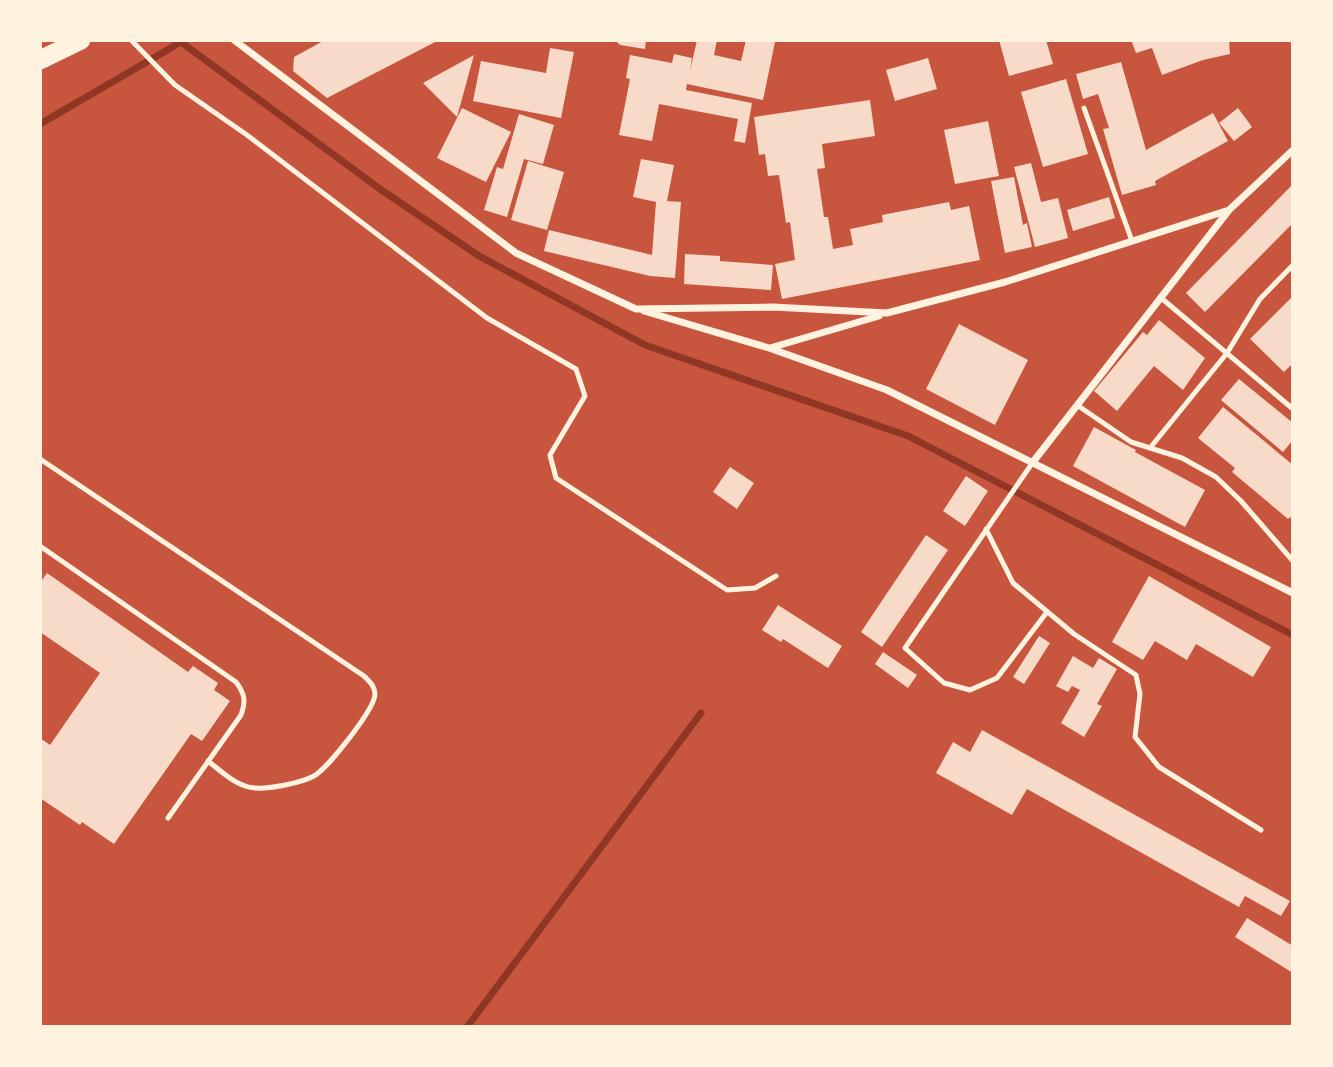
<svg xmlns="http://www.w3.org/2000/svg" width="1333" height="1067" font-family="Overpass,sans-serif">
<style>
.lines{fill:none;stroke-linecap:round;stroke-linejoin:round}
.stream{stroke:#8f3625;stroke-width:7}
.building{fill:#f7dbc8}
.service{stroke:#fff3e0;stroke-width:5}
.minor{stroke:#fff3e0;stroke-width:7}
.trunk{stroke:#fff3e0;stroke-width:19}
</style>
<rect width="100%" height="100%" fill="#c8553d"/>
<g class="lines">
<!-- stream -->
<path class="stream" d="M40,124l141,-82 199,147 99,67 166,89 263,91 385,199
M467,1027l234,-314"/>
</g>
<!-- building -->
<path class="building" d="M325,40h114l-112,58 -34,-27 1,-14z
M615,40h31l-1,9 -25,-4z
M697,40h20l-3,15 27,6 5,-21 29,2 -12,58 -76,-16 -1,6 66,13 -7,40 -11,-2 4,-22 -79,-15 -7,37 -33,-6 11,-56 -4,-1 4,-23 42,8 2,-9 18,4 -2,13z
M999,40h47l7,24 -44,12z
M1131,40h98l1,14 -27,6 -41,15 -10,-27 -16,5z
M550,48l24,4 -13,66 -88,-17 8,-40 65,12z
M474,55l-17,62 -34,-34z
M928,58l9,31 -42,12 -9,-31z
M1121,62l25,88 67,-37 15,28 -73,40 1,4 -34,10 -19,-66 6,-1 -11,-34 -15,5 -7,-25z
M1066,79l22,75 -45,13 -22,-75z
M870,100l5,36 -53,8 3,24 -8,1 7,48h4l5,32 20,-4 -3,-16 33,-7 -1,-7 67,-13 2,8 18,-4 11,54 -198,39 -7,-35 20,-4 -5,-38 -4,1 -7,-48 -11,1 -3,-22 -6,1 -5,-38z
M462,108l49,24 -25,50 -49,-24z
M1238,108l14,19 -18,14 -15,-18z
M519,114l35,11 -11,39 -19,-5 -17,58 -23,-7 13,-43 6,2z
M988,121l11,55 -44,8 -11,-54z
M641,159l33,6 -7,36 14,1 -6,76 -25,-2 -106,-25 5,-21 103,25 4,-53 -23,-5z
M528,161l36,11 -17,58 -36,-10z
M1031,163l10,39 17,-4 10,40 -33,9 -21,-80z
M1014,177l9,48 4,-2 5,24 -27,6 -14,-72z
M1293,184v39l-88,89 -19,-19z
M1109,197l6,21 -42,13 -6,-21z
M685,254l35,2v5l53,4 -2,25 -87,-6z
M1293,296v67l-9,9 -34,-33z
M1159,320l46,38 -22,32 -29,-24 -37,45 -23,-20 49,-59 4,3z
M959,324l69,36 -33,65 -69,-36z
M1239,379l54,44v17l-10,12 -62,-52z
M1223,407l70,58v54l-3,-2 -2,2 -56,-47 3,-4 -37,-30z
M1094,427l42,23 -1,2 70,38 -20,37 -112,-61z
M730,467l24,16 -17,26 -24,-17z
M966,476l22,15 -23,35 -22,-15z
M926,535l22,15 -66,97 -21,-15z
M47,573l141,99 5,-6 25,17 -4,7 16,11 -28,40 -11,-7 -77,110 -32,-22 -2,3 -40,-27v-60l10,7 50,-72 -60,-41v-49z
M1149,576l122,71 -18,30 -57,-33 -9,16 -32,-19 -12,19 -31,-18z
M778,605l64,41 -14,22 -45,-29 -2,3 -19,-12z
M1039,636l11,7 -26,41 -11,-7z
M883,652l34,23 -9,13 -33,-24z
M1073,656l20,12 6,-10 18,11 -20,35 5,2 -18,31 -23,-14 19,-33 -8,-4 -4,6 -12,-6z
M982,730l308,171 -9,15 -36,-20 -6,11 -212,-118 -15,26 -76,-42 17,-31 17,10z
M1247,918l46,28v27l-58,-36z"/>
<g class="lines">
<!-- service -->
<path class="service" d="M131,40l44,45 72,50 240,183 89,51 9,27 -35,59 6,23 171,112 28,-2 21,-12
M1084,108l48,133
M1160,297l133,112
M1077,405l54,37 51,16 34,19 25,24 52,60
M1150,448l77,-95 33,-54 33,-34
M40,459l324,217c5,5 11,10 11,18 0,15 -48,75 -61,82 -13,7 -44,13 -59,12 -18,-1 -34,-17 -47,-27
M1033,462l-128,186 39,35 26,7 27,-12 50,-66
M986,529l27,54 61,51 62,41 4,19 -5,43 24,30 102,63
M40,546l196,136c9,12 10,19 5,33l-73,103"/>
<!-- minor -->
<path class="minor" d="M234,40l282,213 120,56 137,-2 114,6 118,-31 224,-72
M644,311l125,37 118,42 406,203
M770,348l109,-32
M1033,462l196,-252 64,-60"/>
<!-- trunk -->
<path class="trunk" d="M40,60l41,-20"/>
</g>
<!-- border -->
<rect width="1333" height="1067" fill="none" stroke="#fff3e0" stroke-width="84"/>
</svg>
